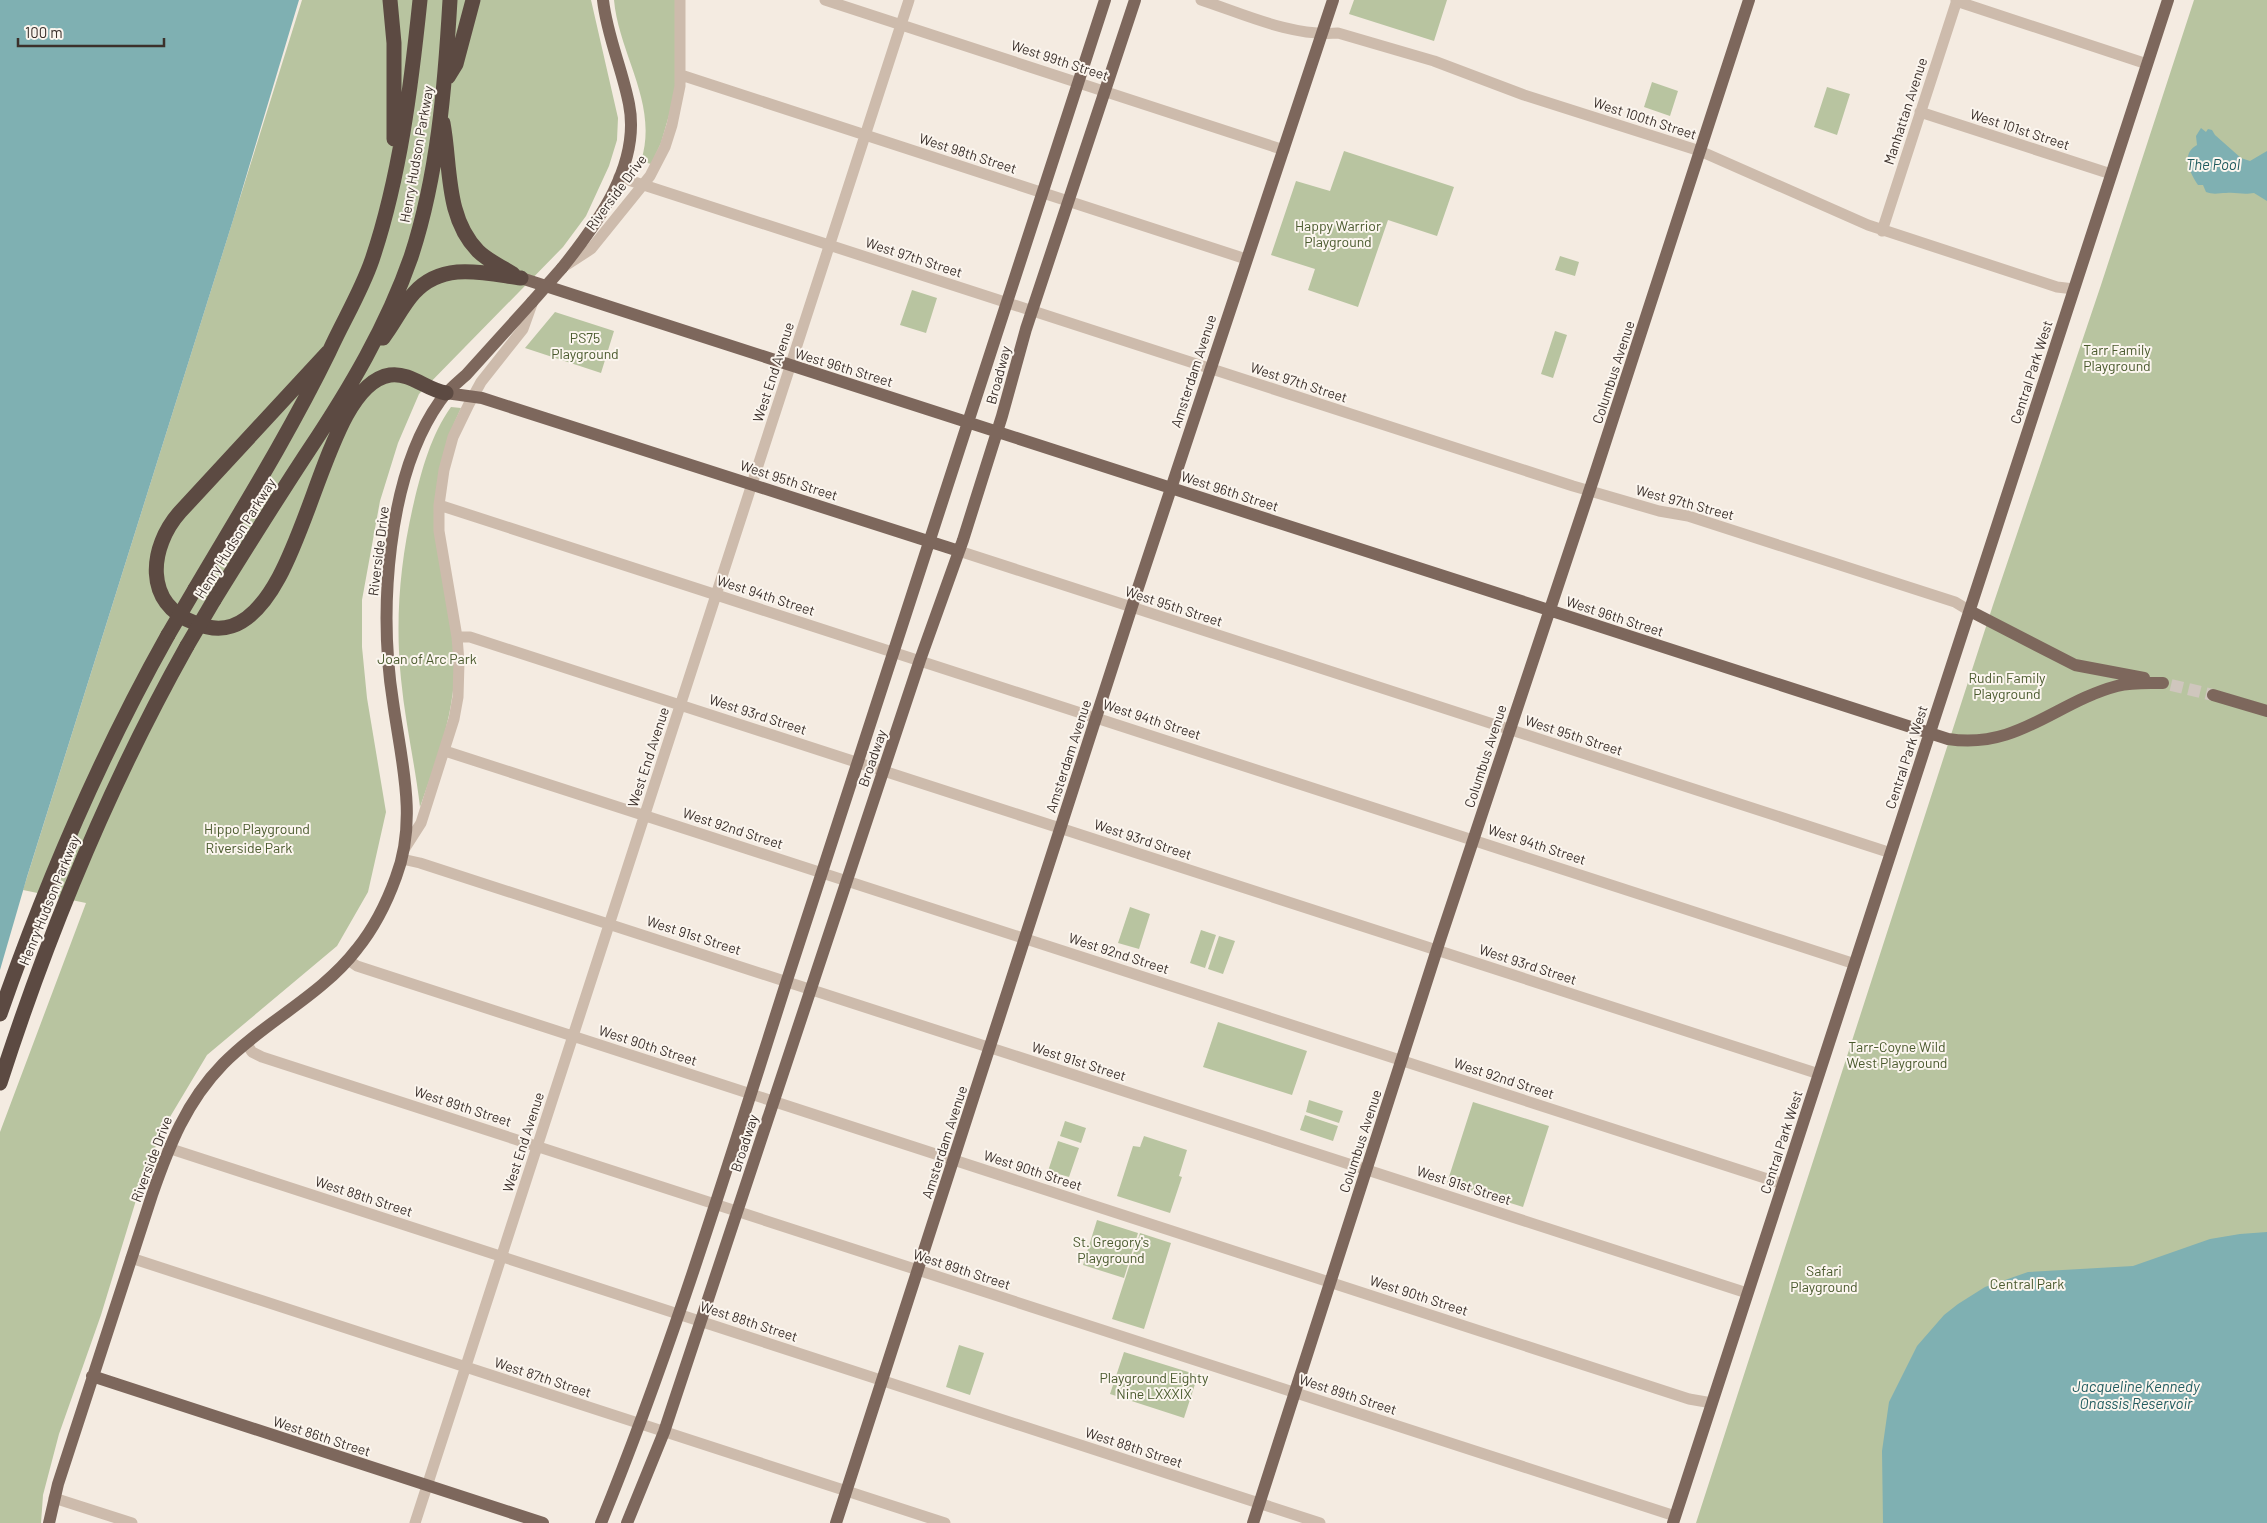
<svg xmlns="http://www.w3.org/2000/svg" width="2267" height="1523" font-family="Barlow,sans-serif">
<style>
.green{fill:#b8c4a0}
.water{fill:#7fb0b2}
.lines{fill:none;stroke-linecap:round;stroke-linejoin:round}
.major-tunnel{stroke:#cfc6bd;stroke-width:12;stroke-dasharray:12 6;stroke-linecap:butt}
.minor{stroke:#cdbbac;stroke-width:11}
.major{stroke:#7d675c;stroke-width:12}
.highway{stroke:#5c4a42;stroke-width:15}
.major-bridge{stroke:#7d675c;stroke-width:12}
.highway-bridge{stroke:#5c4a42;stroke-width:15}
.labels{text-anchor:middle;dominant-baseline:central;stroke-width:4;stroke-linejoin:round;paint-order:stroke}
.street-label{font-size:14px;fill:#3b302b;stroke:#fbf5ee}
.park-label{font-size:14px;fill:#4a5a2e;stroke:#fbf5ee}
.water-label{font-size:15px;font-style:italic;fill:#1f5a5e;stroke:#fbf5ee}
</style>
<rect width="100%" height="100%" fill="#f4ebe1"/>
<!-- green -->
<path class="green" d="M302,0h289l27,118 -1,22 -8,26 -23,50 -23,31 -144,147 -21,49 -18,58 -18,99v47l5,51 19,114 -18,80 -31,54 -130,109 -46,77 -24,65 -36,118 -42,119 -16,61 -2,28h-41v-391l86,-229 -63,-13z
M614,0h63l-1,91 -15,52 -10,21 -10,-3c18,-57 -22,-106 -27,-161z
M1354,0h93l-13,41 -85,-27z
M2194,0h73v1523h-571l297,-918 108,-320z
M1652,82l26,9 -8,25 -26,-9z
M1827,87l23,7 -13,41 -23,-8z
M1344,151l110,36 -17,49 -49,-16 -30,87 -50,-17 7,-21 -44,-14 25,-74 34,10z
M1560,256l19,6 -4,14 -20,-6z
M912,290l25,8 -11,35 -26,-8z
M555,312l59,19 -13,42 -76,-25z
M1555,331l12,4 -14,43 -12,-4z
M451,407l10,1 -9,20 -13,47 16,187c-1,56 -17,93 -35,145 -5,-43 -15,-85 -19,-128 -6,-60 -1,-118 13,-177 8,-33 17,-67 37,-95z
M1130,907l20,7 -11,35 -21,-6z
M1201,930l15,5 -11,33 -15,-5z
M1219,936l16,5 -12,33 -15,-5z
M1218,1022l89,29 -15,44 -89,-28z
M1309,1100l34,11 -4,12 -33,-11z
M1473,1102l76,24 -26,81 -76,-24z
M1305,1115l33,11 -5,15 -33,-11z
M1065,1121l21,7 -5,15 -21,-7z
M1144,1136l43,14 -8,26 3,1 -12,36 -53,-17 16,-50 7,1z
M1058,1141l21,7 -10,29 -21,-6z
M1097,1220l41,13 -14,45 -41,-13z
M1140,1233l31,10 -27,86 -32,-10z
M959,1345l25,8 -14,42 -24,-8z
M1124,1352l74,23 -14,43 -74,-24z"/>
<!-- water -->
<path class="water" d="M0,0h299l-65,217 -207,660 -27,93z
M2201,128l5,4 2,-3 4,1 3,5 26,23 9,3 17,-10v50l-13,-8c-12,2 -17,-1 -28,0 -7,0 -12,2 -20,-1l-3,-7h-5c-8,-12 -18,-31 -1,-40l-1,-9z
M2267,1232v291h-384l-1,-72 7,-49 28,-56 27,-31 14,-11 27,-17 43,-15 105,-6 77,-27 30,-5z"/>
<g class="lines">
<!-- major-tunnel -->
<path class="major-tunnel" d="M2171,685l42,10"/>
<!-- minor -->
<path class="minor" d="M825,0l459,150
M1201,0c43,14 91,37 137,33l96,28 90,34 176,56 168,74 189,62 17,2
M1956,1l191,63
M681,75l565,184
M1920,112l191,62
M619,177l954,309 86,25 29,5 267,86 15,9
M1882,231l75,-231
M565,266l26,-17 59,-73 15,-29 7,-22 8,-39v-86
M439,505l1416,459
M959,551l932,302
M457,637h13l1349,437
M445,751l1338,433
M405,848l16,-25 33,-104 4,-22 1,-35 -2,-25 -18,-106v-26l5,-35 9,-33 16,-33 12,-22 42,-53 9,-25
M402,859l18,4 1327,430
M348,960l9,6 1332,433 23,4
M246,1043l6,9 10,5 1413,459
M168,1148l1152,375
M131,1258l814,265
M54,1498l78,25
M415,1523l494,-1523"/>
<!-- major -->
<path class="major" d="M562,268c36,-45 79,-104 67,-164 -7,-36 -22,-68 -26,-104
M521,278l1427,461c69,11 108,-37 169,-53 15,-4 31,-3 46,-3
M446,393l36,5 477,153
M1970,611l105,54 69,13
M2213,695l54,16
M92,1376l451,147
M49,1523l9,-39 94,-289c17,-49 34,-93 71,-131 41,-42 98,-68 134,-115 17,-21 30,-47 39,-72 22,-57 5,-117 -3,-175 -14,-89 -7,-225 47,-301 7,-10 17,-18 26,-26 22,-24 44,-49 66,-73
M601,1523c73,-179 129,-365 188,-549 104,-325 208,-650 316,-974
M627,1523l37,-91 256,-772 43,-120 39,-124 24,-87 109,-329
M836,1523l299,-926 198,-597
M1253,1523l187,-583 154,-463 155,-477
M1673,1523l495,-1523"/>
<!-- highway -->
<path class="highway" d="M390,0l4,43v96
M448,77l8,-13 17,-64
M443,123c8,43 2,94 35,128 10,10 23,15 35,23
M383,338c11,-14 19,-32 31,-45 29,-32 70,-20 107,-15
M328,352l-148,160c-31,35 -37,92 15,111 12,5 25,7 37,3 76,-26 88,-240 158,-251 20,-3 37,15 56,18
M195,589c46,-78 94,-155 134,-237 14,-31 32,-60 43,-92 28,-83 39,-173 48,-260
M214,600c31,-50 62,-100 95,-150 40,-60 78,-124 102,-193 27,-82 34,-171 39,-257
M0,1014c46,-132 100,-258 168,-379
M0,1083c49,-152 109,-298 187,-437"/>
<!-- major-bridge -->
<path class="major-bridge" d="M532,302l30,-34"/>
<!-- highway-bridge -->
<path class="highway-bridge" d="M168,635l27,-46
M187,646l27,-46"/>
</g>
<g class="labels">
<!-- street labels -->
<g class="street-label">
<text transform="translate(1060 60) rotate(18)">West 99th Street</text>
<text transform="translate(1905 111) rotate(-72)">Manhattan Avenue</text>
<text transform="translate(1645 118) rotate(18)">West 100th Street</text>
<text transform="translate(2020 129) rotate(18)">West 101st Street</text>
<text transform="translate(968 153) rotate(18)">West 98th Street</text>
<text transform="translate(416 154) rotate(-80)">Henry Hudson Parkway</text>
<text transform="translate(616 192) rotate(-53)">Riverside Drive</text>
<text transform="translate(914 257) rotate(18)">West 97th Street</text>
<text transform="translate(844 367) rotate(17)">West 96th Street</text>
<text transform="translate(1193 371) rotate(-72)">Amsterdam Avenue</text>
<text transform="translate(773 372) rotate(-72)">West End Avenue</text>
<text transform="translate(1613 372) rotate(-72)">Columbus Avenue</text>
<text transform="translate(2031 372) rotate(-72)">Central Park West</text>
<text transform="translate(998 375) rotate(-75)">Broadway</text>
<text transform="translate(1299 382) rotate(18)">West 97th Street</text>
<text transform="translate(789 480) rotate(18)">West 95th Street</text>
<text transform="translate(1230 491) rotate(18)">West 96th Street</text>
<text transform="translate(1685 502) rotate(15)">West 97th Street</text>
<text transform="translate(235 538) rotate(-58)">Henry Hudson Parkway</text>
<text transform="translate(378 551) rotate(-83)">Riverside Drive</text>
<text transform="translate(766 595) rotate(18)">West 94th Street</text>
<text transform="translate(1174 606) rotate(18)">West 95th Street</text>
<text transform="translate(1615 616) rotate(18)">West 96th Street</text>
<text transform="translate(758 714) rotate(18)">West 93rd Street</text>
<text transform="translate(1152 719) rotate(18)">West 94th Street</text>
<text transform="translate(1574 735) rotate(18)">West 95th Street</text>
<text transform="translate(1068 756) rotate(-72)">Amsterdam Avenue</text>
<text transform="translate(1485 756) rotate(-72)">Columbus Avenue</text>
<text transform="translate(648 757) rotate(-72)">West End Avenue</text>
<text transform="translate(1906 757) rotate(-72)">Central Park West</text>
<text transform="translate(872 758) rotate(-71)">Broadway</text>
<text transform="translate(733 828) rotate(18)">West 92nd Street</text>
<text transform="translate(1143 839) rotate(18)">West 93rd Street</text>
<text transform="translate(1537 844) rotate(18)">West 94th Street</text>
<text transform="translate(49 900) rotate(-68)">Henry Hudson Parkway</text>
<text transform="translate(694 935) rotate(18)">West 91st Street</text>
<text transform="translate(1119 953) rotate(18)">West 92nd Street</text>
<text transform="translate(1528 964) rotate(18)">West 93rd Street</text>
<text transform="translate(648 1045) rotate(18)">West 90th Street</text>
<text transform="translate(1079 1061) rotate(18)">West 91st Street</text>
<text transform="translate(1504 1078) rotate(18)">West 92nd Street</text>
<text transform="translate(463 1106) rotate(18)">West 89th Street</text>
<text transform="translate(1360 1141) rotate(-72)">Columbus Avenue</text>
<text transform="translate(523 1142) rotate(-72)">West End Avenue</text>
<text transform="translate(944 1142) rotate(-72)">Amsterdam Avenue</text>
<text transform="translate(1781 1142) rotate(-72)">Central Park West</text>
<text transform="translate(744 1143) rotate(-72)">Broadway</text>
<text transform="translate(151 1159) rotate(-69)">Riverside Drive</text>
<text transform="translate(1033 1170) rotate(18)">West 90th Street</text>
<text transform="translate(1464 1185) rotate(18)">West 91st Street</text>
<text transform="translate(364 1196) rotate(18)">West 88th Street</text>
<text transform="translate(962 1269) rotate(18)">West 89th Street</text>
<text transform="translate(1419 1295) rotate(18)">West 90th Street</text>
<text transform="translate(749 1321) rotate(18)">West 88th Street</text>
<text transform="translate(543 1377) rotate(18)">West 87th Street</text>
<text transform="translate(1348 1394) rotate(18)">West 89th Street</text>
<text transform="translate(322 1436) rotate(18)">West 86th Street</text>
<text transform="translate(1134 1447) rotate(18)">West 88th Street</text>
</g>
<!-- park labels -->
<g class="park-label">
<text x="1338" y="225">Happy Warrior<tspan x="1338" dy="16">Playground</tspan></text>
<text x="585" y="337">PS75<tspan x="585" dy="16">Playground</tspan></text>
<text x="2117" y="349">Tarr Family<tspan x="2117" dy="16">Playground</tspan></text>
<text x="427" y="658">Joan of Arc Park</text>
<text x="2007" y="677">Rudin Family<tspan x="2007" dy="16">Playground</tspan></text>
<text x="257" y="828">Hippo Playground</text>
<text x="249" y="847">Riverside Park</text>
<text x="1897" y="1046">Tarr-Coyne Wild<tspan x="1897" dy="16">West Playground</tspan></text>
<text x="1111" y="1241">St. Gregory's<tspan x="1111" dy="16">Playground</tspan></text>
<text x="1824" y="1270">Safari<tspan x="1824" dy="16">Playground</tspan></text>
<text x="2027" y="1283">Central Park</text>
<text x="1154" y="1377">Playground Eighty<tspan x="1154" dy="16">Nine LXXXIX</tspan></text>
</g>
<!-- water labels -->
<g class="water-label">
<text x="2213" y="164">The Pool</text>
<text x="2136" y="1386">Jacqueline Kennedy<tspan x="2136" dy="17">Onassis Reservoir</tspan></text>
</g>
</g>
<!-- scale -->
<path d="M18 38v8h146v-8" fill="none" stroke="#3b302b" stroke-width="2.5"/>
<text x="25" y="38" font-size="15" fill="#3b302b" stroke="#fbf5ee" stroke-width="4" paint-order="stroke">100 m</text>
</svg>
